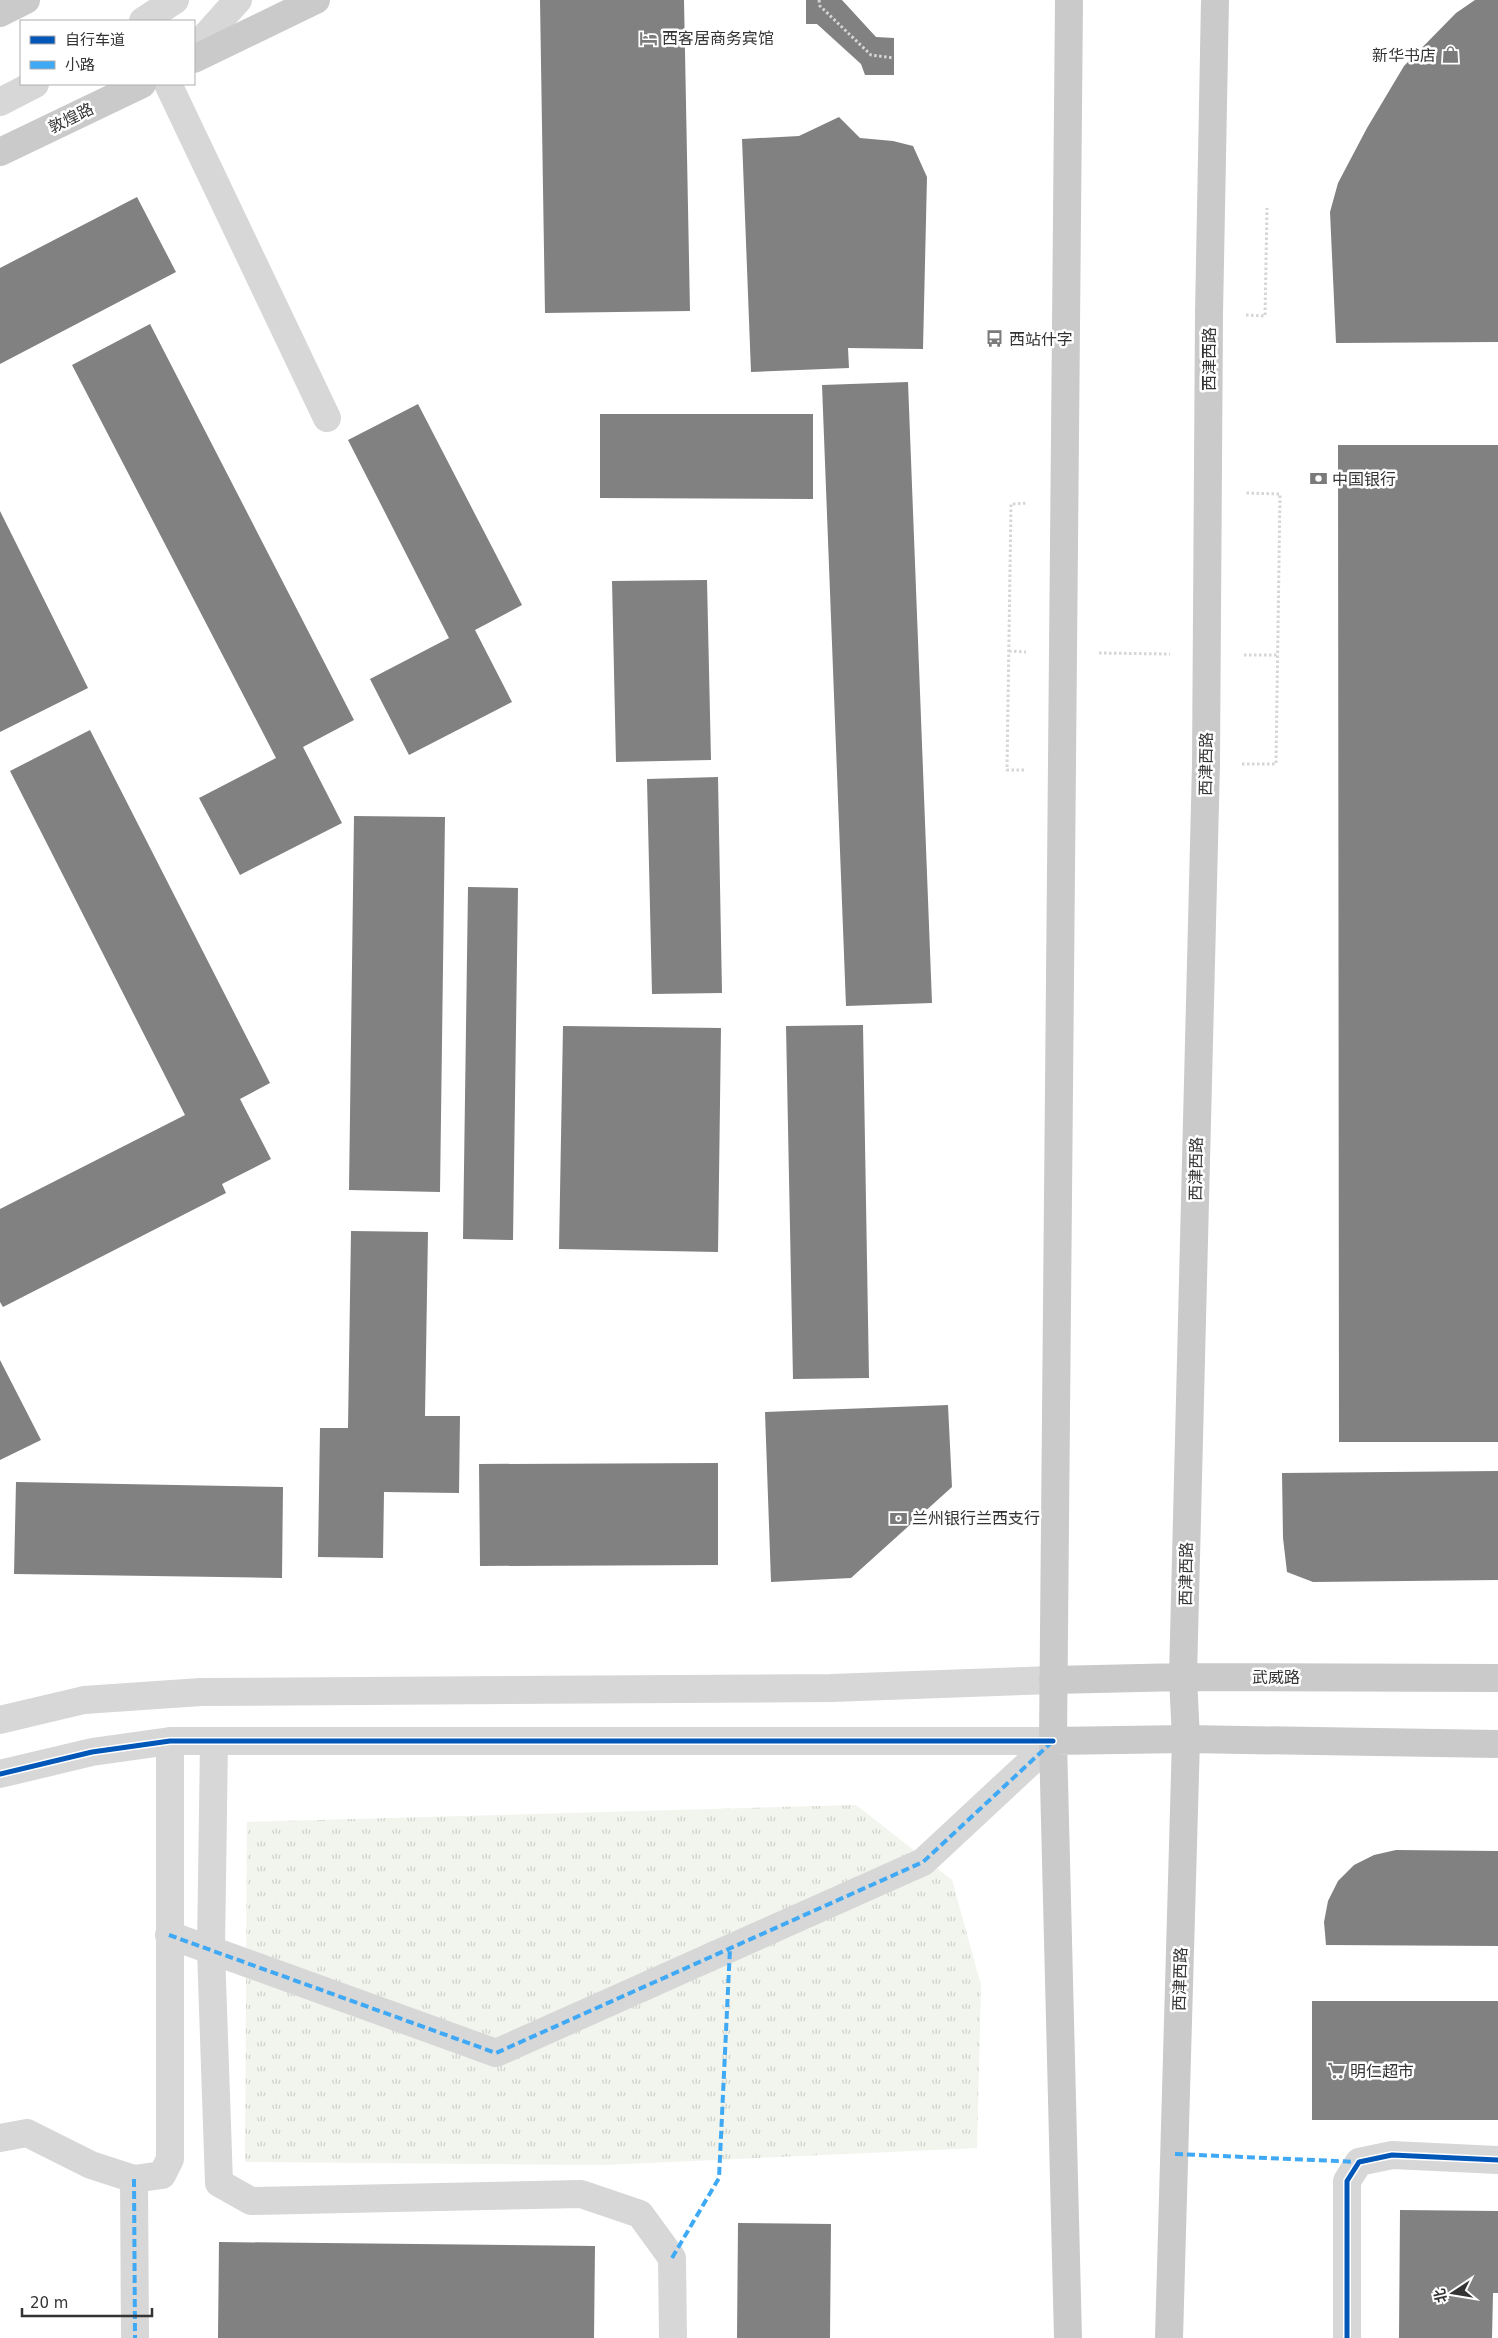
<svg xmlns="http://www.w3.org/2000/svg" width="1498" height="2338" font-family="'DejaVu Sans','Noto Sans SC',sans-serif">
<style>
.park{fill:url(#park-tufts)}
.building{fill:#818181}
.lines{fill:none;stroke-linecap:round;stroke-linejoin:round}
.path{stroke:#d6d6d6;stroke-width:3;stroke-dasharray:2.5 2.5;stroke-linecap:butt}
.minor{stroke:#d7d7d7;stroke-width:28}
.major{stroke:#cacaca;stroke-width:28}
.quiet{stroke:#3fa9f5;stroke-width:4;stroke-dasharray:8 4;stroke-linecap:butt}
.cycleway-casing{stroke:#fff;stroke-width:8}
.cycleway{stroke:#0057b8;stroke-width:5}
.labels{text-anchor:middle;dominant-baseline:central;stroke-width:5;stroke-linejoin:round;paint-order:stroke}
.poi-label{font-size:16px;fill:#333;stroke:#fff;text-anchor:start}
.street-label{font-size:16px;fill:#333;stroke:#fff}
</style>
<defs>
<pattern id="park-tufts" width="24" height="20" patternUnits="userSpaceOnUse" patternTransform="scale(1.25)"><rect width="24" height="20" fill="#f1f5ed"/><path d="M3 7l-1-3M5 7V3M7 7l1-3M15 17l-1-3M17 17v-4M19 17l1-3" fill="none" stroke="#cfd2cc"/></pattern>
</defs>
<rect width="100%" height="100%" fill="#fff"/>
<!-- park -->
<path class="park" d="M856,1805l96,75 29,105 -4,163 -373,17 -359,-3 2,-340z"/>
<!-- building -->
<path class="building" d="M540,0h144l6,311 -145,2z
M806,0h36l34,37 18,1v37h-29l-4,-11 -44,-40h-11z
M1475,0h23v342l-162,1 -6,-131 8,-29 29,-55 37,-62 52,-53z
M839,117l21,21 33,3 20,5 14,31 -4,172 -75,-1 1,20 -98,4 -9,-233 57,-3z
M137,197l39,75 -176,92v-96z
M150,324l204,396 -51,27 39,76 -102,52 -41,-77 77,-40 -204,-393z
M908,382l24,621 -86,3 -24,-621z
M418,404l104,201 -47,25 37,72 -103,53 -39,-76 79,-41 -101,-198z
M600,414h213v85l-213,-1z
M1338,445h160v997h-159z
M0,511l88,177 -88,44z
M707,580l4,180 -95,2 -4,-181z
M90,730l180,353 -30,16 31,60 -49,25 4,9 -223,114 -3,-5v-93l185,-94 -175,-344z
M718,777l4,216 -70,1 -5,-215z
M354,816l91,1 -5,375 -91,-2z
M468,887l50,1 -5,352 -50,-1z
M863,1025l6,353 -76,1 -7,-353z
M563,1026l158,2 -3,224 -159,-3z
M351,1231l77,1 -3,184h35l-1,77 -75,-1 -1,66 -65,-1 2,-129h28z
M0,1360l41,80 -41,20z
M948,1405l4,82 -101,91 -80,4 -6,-170z
M718,1463v102l-238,1 -1,-102z
M1498,1471v109l-185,2 -26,-10 -4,-34 -1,-65z
M16,1482l267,5 -1,91 -268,-4z
M1396,1850l102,1v95l-172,-1 -2,-23 4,-21 10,-20 16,-16 20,-10z
M1312,2001h186v119h-186z
M1400,2210l98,1v82h-5l-1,45h-93z
M738,2223l93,1 -1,114h-93z
M219,2242l376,4 -1,92h-376z"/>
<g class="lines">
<!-- path -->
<path class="path" d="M819,0l1,6 51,49 23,3
M1246,315l19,1 2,-108
M1009,651l17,1
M1099,653l71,1
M1244,655h34
M1242,764h34l4,-270 -35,-1
M1024,770h-17l4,-266 17,-1"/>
<!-- minor -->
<path class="minor" d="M143,21l32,-21
M194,49l44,-49
M168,84l159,334
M0,102l35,-18
M0,1720l84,-20 117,-8 630,-4 222,-8
M214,1741l-3,209 8,233 32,18 330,-7 59,20 32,44 1,80
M0,1774l92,-22 78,-11h883
M169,1935l327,118 427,-191 130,-121
M0,2138l27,-5 64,32 43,14 28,-4 8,-16v-418
M134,2179l1,159
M1347,2338v-157l12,-19 33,-7 106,5"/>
<!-- major -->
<path class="major" d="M0,13l26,-13
M194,59l122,-59
M0,152l142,-68
M1053,1680l130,-3 315,1
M1053,1741l133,-2 312,5
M1068,2338l-15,-597 16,-1741
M1169,2338l17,-599 -3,-62 23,-913 3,-450 6,-314"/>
<!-- quiet -->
<path class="quiet" d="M169,1935l327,118 427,-191 130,-121
M1175,2154l184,8
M134,2179l1,159
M672,2258l47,-80 11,-230"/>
<defs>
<path id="cycleway" d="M0,1774l92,-22 78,-11h883
M1347,2338v-157l12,-19 33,-7 106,5"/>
</defs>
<!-- cycleway casing -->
<use href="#cycleway" class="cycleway-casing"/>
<!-- cycleway -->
<use href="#cycleway" class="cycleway"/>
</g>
<!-- icons -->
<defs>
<symbol id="hotel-bare" viewBox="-9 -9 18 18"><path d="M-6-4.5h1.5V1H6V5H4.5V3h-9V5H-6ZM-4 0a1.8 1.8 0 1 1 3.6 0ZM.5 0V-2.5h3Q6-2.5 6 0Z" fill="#7a7a7a" stroke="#fff" stroke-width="2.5" paint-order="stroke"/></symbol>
<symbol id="shop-bare" viewBox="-9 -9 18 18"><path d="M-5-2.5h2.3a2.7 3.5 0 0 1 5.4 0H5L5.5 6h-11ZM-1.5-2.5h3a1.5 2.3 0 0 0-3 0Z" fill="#7a7a7a" stroke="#fff" stroke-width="2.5" paint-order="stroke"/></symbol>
<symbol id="bus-bare" viewBox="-9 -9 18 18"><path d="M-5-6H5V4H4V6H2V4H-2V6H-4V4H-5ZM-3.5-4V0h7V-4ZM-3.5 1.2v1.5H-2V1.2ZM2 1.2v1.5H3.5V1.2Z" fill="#7a7a7a" stroke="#fff" stroke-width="2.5" paint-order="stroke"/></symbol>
<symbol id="bank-bare" viewBox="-9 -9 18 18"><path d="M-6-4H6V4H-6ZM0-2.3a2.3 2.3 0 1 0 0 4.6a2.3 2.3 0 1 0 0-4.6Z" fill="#7a7a7a" stroke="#fff" stroke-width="2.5" paint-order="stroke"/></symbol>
<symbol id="supermarket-bare" viewBox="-9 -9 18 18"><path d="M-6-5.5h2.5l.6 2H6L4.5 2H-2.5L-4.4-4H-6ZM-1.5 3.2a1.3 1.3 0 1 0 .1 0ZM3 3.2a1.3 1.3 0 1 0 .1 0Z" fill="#7a7a7a" stroke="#fff" stroke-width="2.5" paint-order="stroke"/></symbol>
</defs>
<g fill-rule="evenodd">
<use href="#hotel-bare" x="636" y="26" width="25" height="25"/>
<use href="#shop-bare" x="1438" y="42" width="25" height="25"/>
<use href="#bus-bare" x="982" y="326" width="25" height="25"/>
<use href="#bank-bare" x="1306" y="466" width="25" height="25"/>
<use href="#bank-bare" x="886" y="1506" width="25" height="25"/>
<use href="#supermarket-bare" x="1324" y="2058" width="25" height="25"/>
</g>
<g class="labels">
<!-- poi labels -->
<g class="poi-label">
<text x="662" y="38">西客居商务宾馆</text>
<text x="1436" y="55" text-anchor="end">新华书店</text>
<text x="1009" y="339">西站什字</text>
<text x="1332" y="479">中国银行</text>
<text x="912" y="1518">兰州银行兰西支行</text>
<text x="1350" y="2071">明仁超市</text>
</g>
<!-- street labels -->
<g class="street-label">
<text transform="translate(71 118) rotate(-26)">敦煌路</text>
<text transform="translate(1209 359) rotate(-90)">西津西路</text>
<text transform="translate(1206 764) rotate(-89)">西津西路</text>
<text transform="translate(1196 1169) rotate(-89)">西津西路</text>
<text transform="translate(1186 1574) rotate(-89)">西津西路</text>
<text x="1276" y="1677">武威路</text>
<text transform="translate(1180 1979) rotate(-88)">西津西路</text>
</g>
</g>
<!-- legend -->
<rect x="20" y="20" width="175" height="65" fill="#ffffff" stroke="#adadad"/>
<rect x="30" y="36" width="25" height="8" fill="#0057b8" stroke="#adadad"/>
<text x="65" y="45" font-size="15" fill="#333333">自行车道</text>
<rect x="30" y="61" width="25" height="8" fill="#3fa9f5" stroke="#adadad"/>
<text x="65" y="70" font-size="15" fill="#333333">小路</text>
<!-- north arrow -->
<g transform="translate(1453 2293) rotate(258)" stroke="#ffffff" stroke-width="4" paint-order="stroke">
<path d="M0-4L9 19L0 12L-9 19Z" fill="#333333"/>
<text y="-8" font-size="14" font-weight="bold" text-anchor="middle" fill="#333333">北</text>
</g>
<!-- scale -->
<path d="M22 2308v8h130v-8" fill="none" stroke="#333333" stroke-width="2.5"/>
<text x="30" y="2308" font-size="15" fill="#333333" stroke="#ffffff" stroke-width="4" paint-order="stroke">20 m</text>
</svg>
